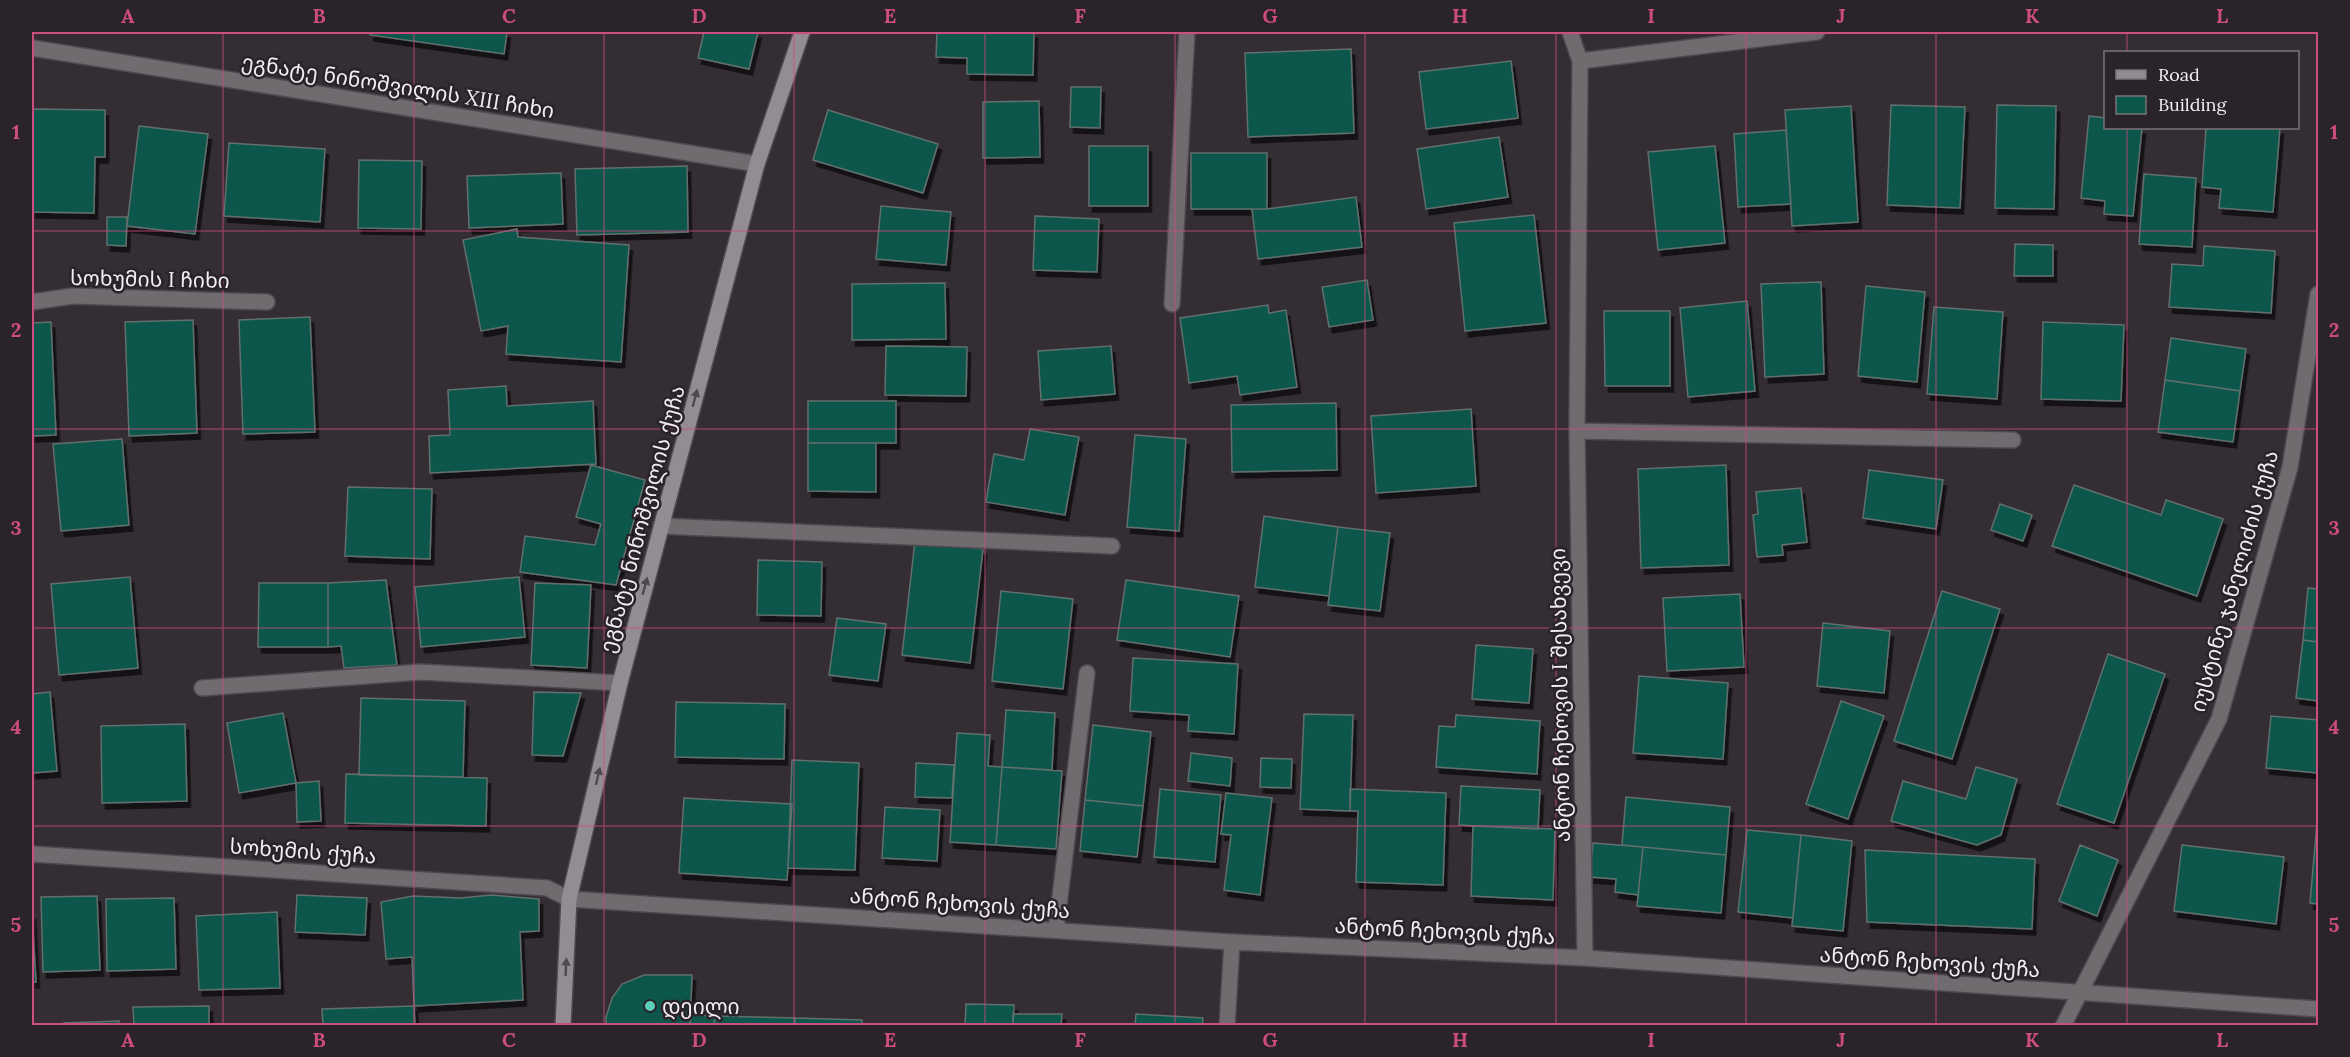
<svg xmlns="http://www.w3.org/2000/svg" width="2350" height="1057" font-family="Lora,'Noto Sans Georgian',serif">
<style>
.building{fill:#0b574c;stroke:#616f6c;stroke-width:1.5;filter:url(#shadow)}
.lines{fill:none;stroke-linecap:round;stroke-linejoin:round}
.service-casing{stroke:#4f484f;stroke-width:18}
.minor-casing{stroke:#4f484f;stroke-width:18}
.tertiary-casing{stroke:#4f484f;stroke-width:18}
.secondary-casing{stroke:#4f484f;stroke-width:18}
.service{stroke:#6f6b6f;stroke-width:15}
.minor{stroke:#6f6b6f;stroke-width:15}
.tertiary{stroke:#6f6b6f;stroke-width:15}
.secondary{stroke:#938d93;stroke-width:15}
.oneway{fill:#4f484f}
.grid{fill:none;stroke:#ce4d81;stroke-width:1.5;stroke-opacity:0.55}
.poi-dot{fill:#5dceb9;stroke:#2a232a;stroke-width:2}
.labels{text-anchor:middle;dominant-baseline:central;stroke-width:5;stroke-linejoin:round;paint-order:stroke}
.street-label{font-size:21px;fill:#f2edf2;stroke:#2a232a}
.poi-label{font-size:21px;fill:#f2edf2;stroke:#2a232a;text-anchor:start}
.neatline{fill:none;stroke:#ce4d81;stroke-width:2}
.grid-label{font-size:20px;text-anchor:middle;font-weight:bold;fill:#ce4d81}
</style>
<defs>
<filter id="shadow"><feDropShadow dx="3.5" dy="6" stdDeviation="0" flood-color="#0009"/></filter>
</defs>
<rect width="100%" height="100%" fill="#342d34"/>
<!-- building -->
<path class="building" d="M371,32h136l-3,22 -134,-19z
M704,32h54l-9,37 -51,-11z
M937,32h97l-1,43 -66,-1v-16l-31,-1z
M1351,49l3,84 -106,4 -3,-84z
M1511,61l7,57 -92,11 -7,-57z
M1071,87h30l-1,41 -30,-1z
M1039,101l1,56 -57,1v-56z
M1891,105l74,2 -5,101 -73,-3z
M1997,105l59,1 -2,103 -59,-1z
M1851,106l7,116 -66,4 -7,-116z
M32,109l73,1v47h-10l-1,56 -62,-1z
M828,110l110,34 -15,49 -110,-33z
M2089,116l17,2v10h36l-9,88 -29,-2 1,-13 -24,-3z
M139,126l69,8 -13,100 -68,-8z
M2206,128h74l-7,84 -54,-4 2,-19 -19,-2z
M1786,130l5,74 -53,3 -4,-73z
M1499,137l9,60 -82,12 -9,-60z
M229,143l96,6 -5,73 -96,-6z
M1089,146h59v60h-59z
M1715,146l10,97 -67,7 -10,-98z
M1191,153h76v56h-76z
M359,160l63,1 -1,68 -63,-1z
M687,166l1,66 -111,3 -2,-66z
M561,173l2,51 -94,4 -2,-52z
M2144,174l52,4 -4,69 -53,-3z
M1356,197l6,50 -104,12 -6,-50h15z
M881,206l70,6 -5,53 -70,-6z
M1534,215l12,108 -81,8 -11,-108z
M1035,216l64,3 -2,53 -64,-2z
M107,217h20l-1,29 -19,-1z
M517,229l1,8 111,8 -8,117 -115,-8 2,-28 -27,5 -18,-91z
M2015,244l38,1v31h-39z
M2204,246l71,5 -4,62 -102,-6 3,-43 31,2z
M1367,280l6,40 -44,7 -7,-40z
M1821,282l3,92 -59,3 -4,-93z
M945,283l1,56 -94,1v-56z
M1866,286l59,6 -8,90 -59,-6z
M1747,301l8,90 -67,6 -8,-89z
M1268,305l1,8 17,-3 11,77 -57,8 -3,-19 -48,7 -9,-65z
M1934,307l69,5 -6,87 -70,-5z
M1604,311h66v75h-65z
M310,317l5,115 -72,2 -4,-114z
M193,320l4,113 -68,3 -4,-114z
M51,322l5,113 -24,1v-113z
M2043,322l81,3 -3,76 -80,-2z
M2171,338l75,11 -6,42 -75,-11z
M886,346l81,1 -1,49 -81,-1z
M1111,346l4,48 -74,6 -3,-49z
M2165,380l75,11 -7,51 -75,-10z
M506,386l1,20 86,-5 3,63 -166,9 -1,-37 21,-1 -2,-45z
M808,401h88v42h-88z
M1336,403l1,67 -105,2 -1,-67z
M1471,409l5,77 -100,7 -5,-77z
M1030,429l49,8 -14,78 -79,-13 8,-48 30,6z
M1135,435l51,4 -7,92 -52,-4z
M122,439l7,86 -68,6 -8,-87z
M808,443h68v49l-68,-1z
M591,465l54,15 -29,105 -96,-13 5,-36 70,9 6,-21 -25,-7z
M1726,465l3,100 -88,3 -3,-99z
M1869,470l74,10 -7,49 -73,-11z
M2074,485l87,30 5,-15 57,19 -26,77 -145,-50z
M348,487l84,2 -2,70 -85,-3z
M1801,488l6,54 -25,3 1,10 -26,2 -4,-42 5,-1 -2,-22z
M2000,504l32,11 -9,26 -32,-11z
M1264,516l74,11 -9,69 -74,-9z
M1338,527l52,6 -10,78 -52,-6z
M915,541l68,8 -13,114 -68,-8z
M758,560l64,2 -1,54 -64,-1z
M130,577l8,91 -79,7 -8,-91z
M519,577l6,60 -104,10 -6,-60z
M386,580l11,85 -53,3 -3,-22 -13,1v-64z
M1126,580l113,16 -9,61 -113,-17z
M259,583h69v64h-70z
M535,583l56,2 -4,83 -56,-3z
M2308,588l10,1v53l-15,-2z
M1001,591l72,8 -10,90 -71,-8z
M1942,591l58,18 -48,150 -58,-18z
M1740,594l4,73 -77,4 -4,-73z
M837,618l49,6 -8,57 -49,-6z
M1823,623l67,8 -6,62 -67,-7z
M2303,640l15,2v59l-22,-3z
M1476,645l57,4 -4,54 -57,-4z
M2108,654l57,20 -51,149 -57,-19z
M1133,658l105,6 -4,70 -46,-3 1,-16 -59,-4z
M1639,676l89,7 -5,76 -90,-6z
M50,692l7,79 -25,2v-79z
M534,692l47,1 -18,63 -31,-1z
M361,698l104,3 -2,76 -104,-2z
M1841,701l43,15 -36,103 -42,-15z
M676,702l109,2 -1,55 -109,-2z
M1006,710l49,3 -3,57 -50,-3z
M283,713l13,70 -57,10 -12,-70z
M1304,714l49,1 -3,96 -50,-2z
M1456,715l84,6 -3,53 -101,-7 3,-41 16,1z
M2271,716l47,4v53l-52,-5z
M185,724l2,77 -85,2 -1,-77z
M1093,725l58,7 -8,74 -58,-6z
M957,733l33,2 -2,31 14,1 -6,78 -46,-3z
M1191,753l41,5 -2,28 -42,-5z
M1261,758l31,1 -1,29 -31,-1z
M792,760l67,3 -4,107 -67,-2z
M916,763l38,2 -2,33 -37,-1z
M1002,767l60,4 -6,78 -60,-4z
M1976,767l41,12 -16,56 -24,10 -86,-24 12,-40 63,18z
M346,774l141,4 -1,48 -141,-3z
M319,781l2,40 -24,1 -1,-39z
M1461,786l79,4 -2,39 -79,-4z
M1160,789l61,6 -6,67 -61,-5z
M1350,789l96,4 -3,92 -87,-3 2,-71h-8z
M1226,793l46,5 -12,97 -36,-5 7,-55 -10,-1z
M1626,797l104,10 -4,48 -104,-10z
M684,798l108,6 -5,76 -108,-7z
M1085,800l58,6 -6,51 -57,-6z
M885,807l55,3 -3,51 -55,-3z
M2318,811v93l-8,-1z
M1473,826l82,3 -2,71 -82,-4z
M1747,830l54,5 -8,83 -55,-6z
M1801,835l51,6 -9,90 -51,-5z
M1593,843l50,4 -5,48 -23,-3 1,-13 -26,-2z
M2080,845l38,15 -21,56 -38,-15z
M2182,845l102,12 -8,67 -102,-13z
M1643,847l83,8 -5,58 -84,-7z
M1865,850l170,9 -3,70 -165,-7z
M297,895l70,3 -2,37 -70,-3z
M491,895l48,4v32l-19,1 3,68 -109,6 -2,-49 -26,2 -5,-57 32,-6 48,2z
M97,896l3,74 -57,2 -2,-75z
M174,898l2,71 -69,2 -1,-72z
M277,912l3,76 -81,2 -3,-74z
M32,913l4,69h-4z
M644,975h48l-2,51h-84v-9l6,-19 10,-14z
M966,1004l48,1 -1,21h-48z
M209,1006v20h-75l-1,-19z
M414,1006l1,20h-92l-1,-17z
M1013,1014h49l-1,12h-48z
M1136,1014l67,4 -1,8h-67z
M691,1015l24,1 -1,10h-24z
M715,1016l80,2v8h-81z
M795,1018l67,2v6h-67z
M119,1021v5h-55v-3z"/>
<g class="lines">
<defs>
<path id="service" d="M1172,304l15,-272
M661,526l451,20
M1056,930l31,-257"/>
<path id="minor" d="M1570,32l10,29 237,-29
M32,48l725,116
M1580,61l-3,370 8,527
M32,302l41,-6 194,6
M1577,431l436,9
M202,688l219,-16 199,11
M569,899l663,43 353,16 733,51
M1227,1026l5,-84
M2063,1026l156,-307 71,-252 28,-173"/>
<path id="tertiary" d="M32,854l515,34 22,11"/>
<path id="secondary" d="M563,1026l6,-127 51,-216 137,-519 45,-132"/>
</defs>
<!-- service casing -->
<use href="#service" class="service-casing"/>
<!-- minor casing -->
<use href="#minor" class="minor-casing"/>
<!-- tertiary casing -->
<use href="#tertiary" class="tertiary-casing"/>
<!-- secondary casing -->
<use href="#secondary" class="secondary-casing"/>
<!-- service -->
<use href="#service" class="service"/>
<!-- minor -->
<use href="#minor" class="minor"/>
<!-- tertiary -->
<use href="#tertiary" class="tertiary"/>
<!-- secondary -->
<use href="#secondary" class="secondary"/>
</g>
<!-- one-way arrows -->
<defs><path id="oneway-solid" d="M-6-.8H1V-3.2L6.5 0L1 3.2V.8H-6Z" transform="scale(1.5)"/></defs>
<g class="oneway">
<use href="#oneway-solid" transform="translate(695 398) rotate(-75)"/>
<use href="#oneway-solid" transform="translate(645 586) rotate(-75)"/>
<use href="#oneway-solid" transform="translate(598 776) rotate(-77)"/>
<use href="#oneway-solid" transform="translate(566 967) rotate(-87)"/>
</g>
<!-- grid -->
<path class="grid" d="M223,32v994M414,32v994M604,32v994M794,32v994M985,32v994M1175,32v994M1365,32v994M1556,32v994M1746,32v994M1936,32v994M2127,32v20M2127,128v898M32,231h2286M32,429h2286M32,628h2286M32,826h2286"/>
<!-- markers -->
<circle class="poi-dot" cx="650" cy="1006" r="6"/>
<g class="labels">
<!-- street labels -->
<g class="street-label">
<text transform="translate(398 86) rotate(9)">ეგნატე ნინოშვილის XIII ჩიხი</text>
<text transform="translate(150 279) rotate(1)">სოხუმის I ჩიხი</text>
<text transform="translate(642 519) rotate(-75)">ეგნატე ნინოშვილის ქუჩა</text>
<text transform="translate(2234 581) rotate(-74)">იუსტინე ჯანელიძის ქუჩა</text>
<text transform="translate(1560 695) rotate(-91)">ანტონ ჩეხოვის I შესახვევი</text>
<text transform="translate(303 851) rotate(4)">სოხუმის ქუჩა</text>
<text transform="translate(960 903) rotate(4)">ანტონ ჩეხოვის ქუჩა</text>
<text transform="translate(1445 931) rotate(3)">ანტონ ჩეხოვის ქუჩა</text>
<text transform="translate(1930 962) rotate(4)">ანტონ ჩეხოვის ქუჩა</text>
</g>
<!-- poi labels -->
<g class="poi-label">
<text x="662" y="1006">დეილი</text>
</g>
</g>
<!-- border -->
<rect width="2350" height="1057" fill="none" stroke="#2a232a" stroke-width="66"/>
<!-- legend -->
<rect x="2104" y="51" width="195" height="78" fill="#2a232a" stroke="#7a747a" stroke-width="1.5"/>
<rect x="2116" y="70" width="30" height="9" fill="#938d93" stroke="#7a747a" stroke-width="1.5"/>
<text x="2158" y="81" font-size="18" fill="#f2edf2">Road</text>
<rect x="2116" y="96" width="30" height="18" fill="#0b574c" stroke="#7a747a" stroke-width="1.5"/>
<text x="2158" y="111" font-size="18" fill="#f2edf2">Building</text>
<rect x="33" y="33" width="2284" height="991" class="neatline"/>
<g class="grid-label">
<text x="128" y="23">A</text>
<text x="319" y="23">B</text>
<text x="509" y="23">C</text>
<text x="699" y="23">D</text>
<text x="890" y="23">E</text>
<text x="1080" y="23">F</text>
<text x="1270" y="23">G</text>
<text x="1460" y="23">H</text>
<text x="1651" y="23">I</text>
<text x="1841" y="23">J</text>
<text x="2032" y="23">K</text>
<text x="2222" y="23">L</text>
<text x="16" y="139">1</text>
<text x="2334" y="139">1</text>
<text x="16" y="337">2</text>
<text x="2334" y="337">2</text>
<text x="16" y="535">3</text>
<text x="2334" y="535">3</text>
<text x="16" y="734">4</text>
<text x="2334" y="734">4</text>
<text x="16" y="932">5</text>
<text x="2334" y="932">5</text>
<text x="128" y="1047">A</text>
<text x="319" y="1047">B</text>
<text x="509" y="1047">C</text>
<text x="699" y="1047">D</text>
<text x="890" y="1047">E</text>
<text x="1080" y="1047">F</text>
<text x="1270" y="1047">G</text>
<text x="1460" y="1047">H</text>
<text x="1651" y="1047">I</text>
<text x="1841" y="1047">J</text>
<text x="2032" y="1047">K</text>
<text x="2222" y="1047">L</text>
</g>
</svg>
